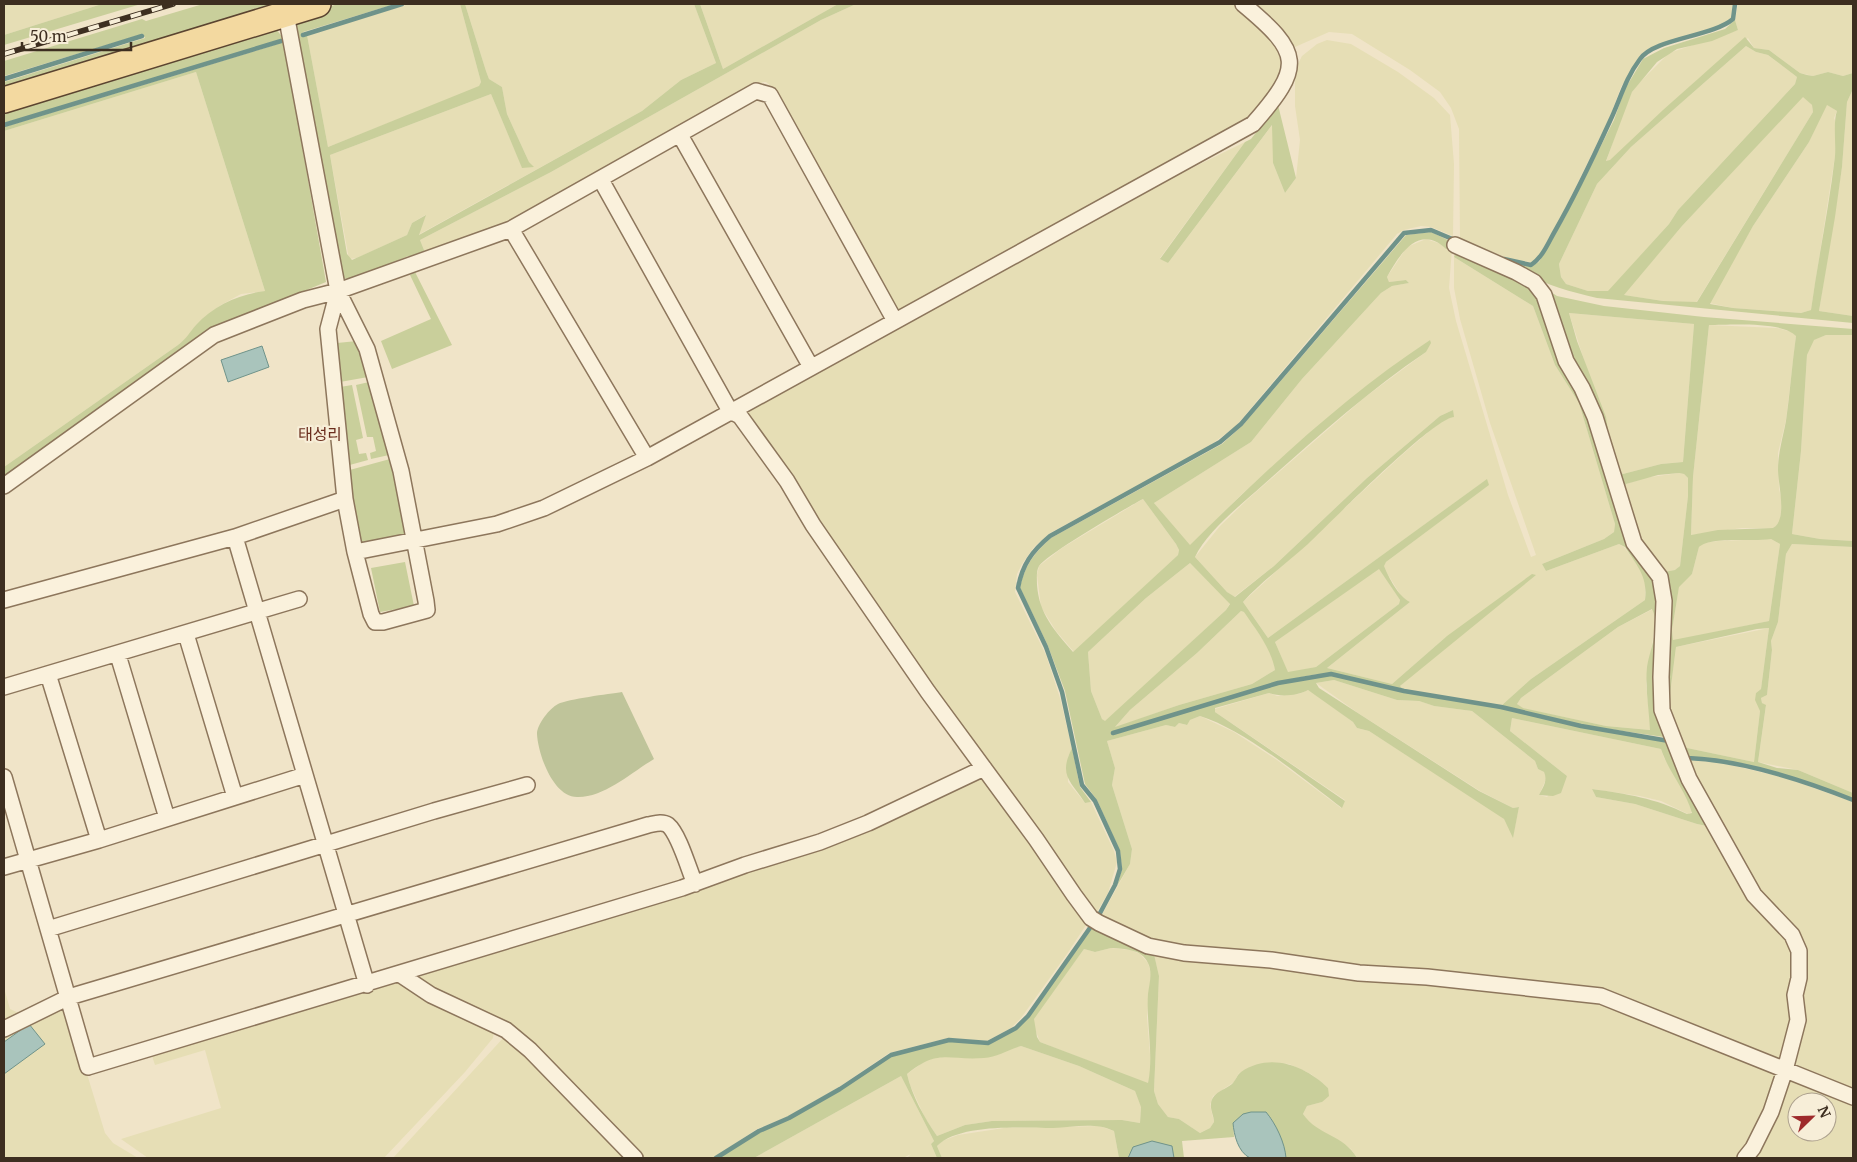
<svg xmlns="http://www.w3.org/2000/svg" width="1857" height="1162" font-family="Merriweather,'Noto Sans KR',serif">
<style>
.farmland{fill:#e6deb5;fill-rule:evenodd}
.green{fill:#c9cf9b;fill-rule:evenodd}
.cemetery{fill:#bfc49a}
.water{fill:#a9c4bc;stroke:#6f938a}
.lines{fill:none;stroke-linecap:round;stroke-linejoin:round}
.stream{stroke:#6f938a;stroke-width:4.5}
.minor-casing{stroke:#8d765c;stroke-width:18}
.primary-casing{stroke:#5b4430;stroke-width:28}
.minor{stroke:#faf1dc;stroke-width:15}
.primary{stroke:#f3d9a0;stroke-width:25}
.rail-casing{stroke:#3d2e20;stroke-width:5.5}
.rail{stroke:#f7eed8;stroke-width:4;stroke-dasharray:11;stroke-linecap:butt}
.labels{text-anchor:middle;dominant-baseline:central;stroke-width:4.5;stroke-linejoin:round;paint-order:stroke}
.quarter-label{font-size:16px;fill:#6b2e1e;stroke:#f7eed8}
</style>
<rect width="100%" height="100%" fill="#f0e4c8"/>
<!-- farmland -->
<path class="farmland" d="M4,4h98l-98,31z
M409,4h51l21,78 -2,5 -151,60 -21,-112z
M465,4h229l22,59 -35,17 -39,31 -224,124 7,-20 -13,8 -5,12 -50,23 -8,1 -19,-104 161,-61 31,73h11l-4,-5 -22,-48 -5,-27 -13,-8 -3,-8z
M700,4h138l-115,65z
M856,4h379l34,29 9,12 6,24 -31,49 -353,195 -128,-226 -6,-5h-3l-239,134 -98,39 -6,-15 131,-68 270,-152z
M1248,4h485l-2,14 -7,7 -62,19 -22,12 -19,31 -12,32 -48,98 -24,42 -6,3 -16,-1 -55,-22 -1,-110 -8,-21 -11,-16 -30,-22 -58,-36 -23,-2 -34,15z
M1738,4h115v69l-10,3 -15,-4 -15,4 -13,-3 -31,-23 -15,-2 -6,-10 -49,40 -89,83 -4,1 18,-52 8,-18 6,-8 31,-31 69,-23 -3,-10z
M1327,40l24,4 47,28 36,26 16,17 4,49 -1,72 -22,-9 -10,-1 -17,4 -7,4 -161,192 -24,18 -28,17 -134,72 -16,14 -12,17 -5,10 -2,18 31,63 14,43 12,50 -4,9v25l17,21 6,-1 23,49 3,11 -9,31 -14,24 -353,-505 382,-210 122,-60 -85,116 8,5 105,-139v39l12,30 11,-15 4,-38 -5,-34v-36l7,-14 15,-12z
M1746,46l10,6 12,3 29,22 -2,7 -117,126 -9,14 -61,68 -20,-1 -22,-7 -5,-7 -2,-13 38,-80 34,-37z
M196,72l69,219 -24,3 -20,11 -25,20 -7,11 -11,9 -174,122v-336z
M1853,89v227l-34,-5 23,-144 5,-65z
M1803,96l9,9 1,7 -117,191 -33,-2 -40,-6 59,-69z
M1826,104l11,7 -3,7 3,8 -2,30 -24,154 -10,3 -68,-5 -24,-5 44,-77 56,-84z
M1426,239l15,5 5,5 6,-1 -3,40 7,33 52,174 23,62 5,-2 -46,-132 -30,-104 -6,-31v-31l79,49 22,59 24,38 36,121 -1,8 -10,7 -62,25 4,7 73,-27 5,3 20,27 1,10v16l-114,79 -30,27 -97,-16 -4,-4 30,-27 17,-23 -55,48 -65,-16 83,-66 -7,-3 -16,-26 -4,-8 3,-3 102,-77 -2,-5 -218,158 -25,-36 160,-148 37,-32 8,-5h5v-7l-13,6 -73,62 -93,88 -40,31 -7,-5 -32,-35 25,-31 28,-27 116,-101 62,-46 4,-12 -67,49 -56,47 -65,58 -52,52 -36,-43 97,-61 51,-63 79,-86 11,-7 17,-3 -3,-3 -17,2 -2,-5 20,-30z
M1569,313l125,11 -11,138 -22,2 -38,10 -3,-1z
M1709,325l68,3 15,4 4,4 -10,84 -8,33 1,36 3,12 -2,20 -6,7h-32l-51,7 2,-58z
M1826,335h27v206l-33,-2 -28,-5 9,-83 6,-96 6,-15z
M1679,473l5,1 4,4v18l-8,70 -4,4 -12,2 -21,-27 -8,-16 -11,-41 2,-4 18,-6z
M1143,499l33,45 3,6 -1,5 -104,97 -18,-21 -15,-24 -4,-32 2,-9 23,-18z
M1771,539l9,5 -11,77 -96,20 -1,-11 7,-44 13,-12 7,-27 3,-4 16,-2z
M1792,544l61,3v246l-55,-23 -40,-8 8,-56 -4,-3 -1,-5 6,-3 5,-45 -1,-9 7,-19 8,-68z
M1190,563l40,40 -4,7 -121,112 -3,-3 -11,-28 -3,-39 58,-54z
M1379,568l21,32 -1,4 -83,63 -28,6 -13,-31z
M1653,609l3,8 -10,68 5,45 -45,-4 -84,-18 -5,-4 4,-6 97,-71z
M1241,611l4,1 20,31 8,15 2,12 -23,14 -73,21 -65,23 16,-18 67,-57z
M1769,628l-8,61 -5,4 4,18 -6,51 -67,-14 -4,-3 -15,-35 8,-63z
M1334,680l63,20 22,1 15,5 38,5 63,50 3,8 6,3 3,5 -8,18 8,2 20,-21 -57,-45 2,-13 149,31 3,9 20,32 8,22 -4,2 -27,-13 -21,-5 -48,-7 4,8 39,7 62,20 15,3 81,117 3,76 -13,47 -178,-72 -243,-25 -201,-26 -62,-24 31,-56 2,-15 -20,-64 3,-17 -8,-27 59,-16 9,2 4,-4 7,2 4,-5 10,-4 34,16 43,28 64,48 4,-8 -130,-88v-3l54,-16 8,3 22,-2 9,-4 7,4 38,28 4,6 12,3 129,83 6,5 9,17 6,-29 -6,1 -33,-17 -122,-78 -42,-30z
M1687,759h17l82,19 67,24v292l-65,-25 14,-104 -54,-86z
M977,776l8,1 103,145 -21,32 -46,64 -10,10 -24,13 -39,-3 -59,15 -50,34 -52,30 -30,12 -44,29h-75l-107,-109 -115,-67 3,-5 7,-3 198,-61z
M1111,948l20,2 9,4 8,9 3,10 -4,44 4,50 -3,17 -108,-42 -5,-13 -2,-10 51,-70 11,3z
M1153,951l442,49 186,71 -3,16 -38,71h-383l-6,-9 -41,-25 -7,-10 4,-8 15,-4 6,-14 -17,-14 -22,-10 -13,-1 -13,1 -24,9 -5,9 -21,14 -3,9 4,17 -4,6 -10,5 -21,-14 -11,-2 -10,-13 -4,-13 5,-115z
M396,981h8l90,51 -1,6 -28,34 -81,86h-236l-27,-19 100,-31 -16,-58 -50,15 -3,-9z
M4,988l6,21 13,6 -19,10z
M66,1005l39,128 8,10 25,15h-134v-125z
M505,1036l125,122h-237z
M1021,1046l58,20 56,25 6,15 -1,17 -18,-3 -130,1 -27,4 -28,11 -12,-18 -15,-33 -3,-11 18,-13 12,-4h34z
M1788,1075l65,25v58h-103zM1797,1102h30v30h-30z
M901,1076l33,65 -3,3 6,14h-30l4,-4 -8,4h-149z
M1099,1126l15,5 5,27h-177l-5,-12 5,-5 16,-6 46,-7z"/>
<!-- green -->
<path class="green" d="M102,4h39l-137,41v-10z
M203,4h86l-285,86v-8l141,-44 -2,-4 -139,42v-15l138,-42 4,2z
M338,4h57l-92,28 -2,3h6l21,112 151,-61 2,-4 -21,-78h5l21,67 3,8 13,8 5,27 22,48 5,5 -12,1 -31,-74 -161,61 17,99 5,6 55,-25 5,-12 14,-8 -7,20 223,-124 39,-31 35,-17 -22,-59h6l23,65 115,-65h18l-35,16 -270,152 -131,68 6,15 -15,3 -3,-2c-15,6 -50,26 -65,22l-48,-249 3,-10 4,-4z
M1735,20l3,10 -26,11 -35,8 -20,13 -25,30 -26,69 4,-1 53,-50 82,-73 9,11 15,2 31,23 7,2 6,1 15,-4 15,4 10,-3v16l-6,13 -5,65 -7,50 -16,94 34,5v7l-256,-25c-28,-7 -60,-14 -81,-34l15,2 8,-4 25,-43 50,-99 11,-31 18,-30 21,-11 61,-19zM1746,46l10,6 12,3 29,22 -2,7 -117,126 -9,14 -61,67h-20l-22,-7 -5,-7 -2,-13 38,-80 34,-37zM1803,97l9,8 1,7 -116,190 -34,-1 -39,-6 58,-69zM1827,105l10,6c-4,11 -1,31 -2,45 -6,52 -17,103 -24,154l-10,3 -68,-5 -23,-4 43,-78 56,-84z
M273,25l10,13 43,244 -102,42 -220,153v-10l174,-122c8,-6 12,-13 18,-20 18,-20 44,-31 69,-34l-69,-219 -192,59v-4l274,-83 1,-2 -275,81v-16z
M1278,105l18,73 -11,15 -12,-30 -1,-38 -104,138 -8,-4 85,-117 6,-3z
M1431,232l19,9 2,7 -6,1c-27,-26 -47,6 -59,28l2,5 17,-2 3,3 -17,3 -11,7 -79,86 -51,63 -97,61 36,42c74,-73 152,-147 240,-205l1,3 -5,9c-58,39 -110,86 -163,133 -21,19 -56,46 -68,72l32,35 8,5 39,-31 93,-88 73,-62 13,-6 1,7c-21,1 -124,106 -146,127 -21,19 -46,37 -65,58l25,36 219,-159 2,6 -103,77 -2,4c5,12 14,30 26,36l-83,66 65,16 55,-48 85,-62 4,1 -136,111 4,4 -73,-17 -19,2 -35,7 -168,53 169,-51 53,-9 73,17 96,16 81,19 82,12 8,5 41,83 -15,-3 -62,-20 -39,-7 -4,-8c35,5 63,9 95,25l5,-1c-7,-24 -24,-42 -31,-64l-149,-31 -2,13 57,45 -6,17 -8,3 -14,-1c4,-8 9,-14 5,-23l-6,-3 -3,-8 -63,-50 -38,-5 -15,-5 -22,-1 -63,-20 -18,3 3,5 160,103 34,17 6,-1 -6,31 -9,-19 -135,-88 -12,-3 -4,-6 -45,-32c-10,6 -29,7 -39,3l-54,15v4l130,89 -3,7c-38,-29 -97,-78 -142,-92l-10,4 -3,5 -8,-2 -4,4 -9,-2 -59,16 8,27 -3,17 20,64 -2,15 -13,22 5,-17 -2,-18 -23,-51 -12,-16 -20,-93 -17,-45 -28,-58c4,-22 15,-36 31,-50l171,-94 21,-19 163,-190zM1143,499l33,45 3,6 -1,5 -105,97c-18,-21 -34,-38 -36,-67 0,-5 -1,-14 2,-19 8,-12 87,-58 104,-67zM1190,563l40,41 -4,6 -121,111 -3,-2 -11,-28 -3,-39 58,-54zM1379,569l21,31 -1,4 -83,63 -28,5 -13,-30zM1241,611l3,1c12,18 27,36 31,58l-23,14 -73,21 -64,22 15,-17 67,-57z
M1457,248l54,27 26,18 119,288 14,159 -6,-3 -83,-12 -80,-19 30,-27 114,-79c3,-24 -8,-34 -20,-53l-6,-3 -73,27 -4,-7 62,-25 10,-7 1,-8 -36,-121 -24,-38 -22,-59 -79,-49zM1652,609c9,18 -2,39 -5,58 -2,21 2,42 3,63l-44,-4 -83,-18 -6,-4 4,-6 97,-71z
M415,272l37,73 -60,24 -11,-28 50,-22 -21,-44z
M1548,290l9,6 47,10 100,11 149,12v6h-27l-12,5 -7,15 -6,96 -9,83 28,5 33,2v6l-61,-3 -6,10 -8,68 -7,19 1,9 -5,45 -6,3 1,5 4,2 -8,57 19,6 21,2 55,23v6c-46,-18 -115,-41 -165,-42l-24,-47 4,-103 -28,-61 -64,-173zM1569,313l125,11 -11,138 -22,2 -38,10 -3,-2 -10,-28 -4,-27 -29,-76zM1709,325c20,0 73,-4 87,11 -4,28 -6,57 -10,85 -3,16 -8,32 -8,49 0,14 10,50 -5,58l-55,2 -27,5 2,-58zM1679,473l5,1 4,4v18l-8,70 -5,4 -11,2c-26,-33 -29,-45 -40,-84l2,-4 32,-9zM1771,539l9,5 -11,77 -96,19 -1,-10 7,-43 13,-13 7,-27c11,-11 56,-5 72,-8zM1769,628l-8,61 -5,4 -1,7 5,11 -6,51 -67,-14 -4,-3 -15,-35 8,-63 81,-18z
M357,341l11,36 -28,5 -3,-39z
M369,382l20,73 -18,4 -1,-6 6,-2 -3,-14h-6l-11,-52z
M352,385l11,53 -7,2 3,14 7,-1 2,7 -22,6 -6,-79z
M390,459l18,76 -50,10 -12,-74z
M405,562l9,44 -34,6 -9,-44z
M1072,748l8,39 11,15 -6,1c-14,-22 -27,-27 -13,-55z
M1093,925l60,25 6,26 -5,115 4,13 10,13 11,2 21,14 10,-5 4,-6c0,-6 -4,-13 -3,-18 1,-12 14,-14 21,-20 4,-4 5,-9 9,-12 30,-20 64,-6 87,16l1,8 -7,6 -15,4 -4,8c15,22 40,20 54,44h-71l-3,-14 -12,-26 -38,5 1,14 -52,4 2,17h-10l-2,-12 -43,8 -1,4h-9l-5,-27c-18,-9 -41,-4 -61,-3 -30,0 -93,-5 -116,18l5,12h-5l-6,-14 3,-3 -33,-65 -147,82h-36l42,-26 29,-13 52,-30 51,-33 57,-15 39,4 28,-16 13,-12zM1111,948c14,1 31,1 37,15 5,10 1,22 0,31 -2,30 6,60 0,89l-108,-41 -3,-5 -3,-18 50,-70 11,3zM1021,1046l58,20 56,25 6,16 -1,16 -18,-3 -130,1 -27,4 -28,11c-13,-19 -25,-40 -30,-62 32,-26 41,-13 77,-16 13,-1 24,-8 37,-12z"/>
<!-- cemetery -->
<path class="cemetery" d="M622,692l32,67c-22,13 -50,39 -77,38 -24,0 -39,-43 -40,-63 0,-10 13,-26 21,-30 10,-5 51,-10 64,-12z"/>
<!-- water -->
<path class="water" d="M262,346l7,21 -41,15 -7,-22z
M29,1024l16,20 -41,30v-32z
M1251,1112h15c10,12 19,31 20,46h-36c-12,-6 -16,-23 -17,-35l10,-9z
M1152,1141l20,5 2,12h-46l5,-11z"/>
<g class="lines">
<!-- stream -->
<path class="stream" d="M303,35l99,-31
M4,79l138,-43
M4,125l277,-84
M1504,259l27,6c12,-8 17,-22 24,-34 20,-35 38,-73 55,-110 10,-21 15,-42 30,-62 15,-21 72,-22 93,-40l2,-15
M1113,733l165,-50 53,-9 73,17 97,16 80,19 88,15
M1686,756l2,2c52,2 117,23 165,42
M716,1158l43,-27 30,-13 51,-29 51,-34 58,-15 39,3 28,-15 12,-12 71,-101 16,-30 5,-16 -2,-18 -23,-50 -13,-16 -20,-93 -16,-45 -28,-59c4,-23 14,-37 32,-52l170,-94 21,-18 163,-191 27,-3 26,11"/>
<defs>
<path id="minor" d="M286,14l52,277 -10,38 17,170 10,53 16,62 4,8h8l44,-12 -1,-9 -25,-130 -34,-122 -29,-58
M680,135l131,232
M601,180l129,231 10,5 47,65 26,44 115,167 108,147 38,56 17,23 8,5 49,23 36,7 87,7 88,13 68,4 174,19 252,101
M511,229l136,229
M1455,245l61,27 18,10 10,13 22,66 16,27 13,29 39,126 26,34 4,24 -3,76 1,33 27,69 65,116 38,40 7,16v27l-4,17 3,25 -13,50 -14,42 -18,36 -8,10
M4,486l210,-151 89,-35 35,-9 173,-62 245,-138 14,4 125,226
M235,537l132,448
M355,552l142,-28 47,-16 103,-50 606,-334c51,-58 49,-71 -10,-120
M4,600l231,-63 110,-38
M186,634l49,163
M118,655l49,163
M48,674l51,166
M4,687l295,-88
M4,777l84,290 594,-179 63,-23 75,-23 48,-19 116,-55
M4,867l95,-27 206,-65
M48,929l386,-118 93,-26
M401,975l30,20 75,35 24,20 105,108
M4,1029l65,-32 579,-172c6,-1 14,-4 20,0 11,9 21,45 27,59"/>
<path id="primary" d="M4,100l314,-96"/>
</defs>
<!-- minor casing -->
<use href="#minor" class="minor-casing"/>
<!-- primary casing -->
<use href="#primary" class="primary-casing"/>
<!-- minor -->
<use href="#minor" class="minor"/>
<!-- primary -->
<use href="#primary" class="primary"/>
<defs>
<path id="rail" d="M4,54l169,-50"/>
</defs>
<!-- rail casing -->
<use href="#rail" class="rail-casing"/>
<!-- rail -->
<use href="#rail" class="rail"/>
</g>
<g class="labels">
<!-- quarter labels -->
<g class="quarter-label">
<text x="320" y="434">태성리</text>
</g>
</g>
<!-- border -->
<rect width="1857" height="1162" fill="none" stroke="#3d2e20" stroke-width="10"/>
<!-- north arrow -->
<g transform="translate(1812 1117) rotate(67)"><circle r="24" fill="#f7eed8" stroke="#ada18e"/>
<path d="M0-4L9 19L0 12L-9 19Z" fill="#9e2a2b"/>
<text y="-8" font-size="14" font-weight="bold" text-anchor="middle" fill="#3d2e20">N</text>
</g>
<!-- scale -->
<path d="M22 42v8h109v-8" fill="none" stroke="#3d2e20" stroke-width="2.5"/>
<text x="30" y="42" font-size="15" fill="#3d2e20" stroke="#f7eed8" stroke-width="4" paint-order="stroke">50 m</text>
</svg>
